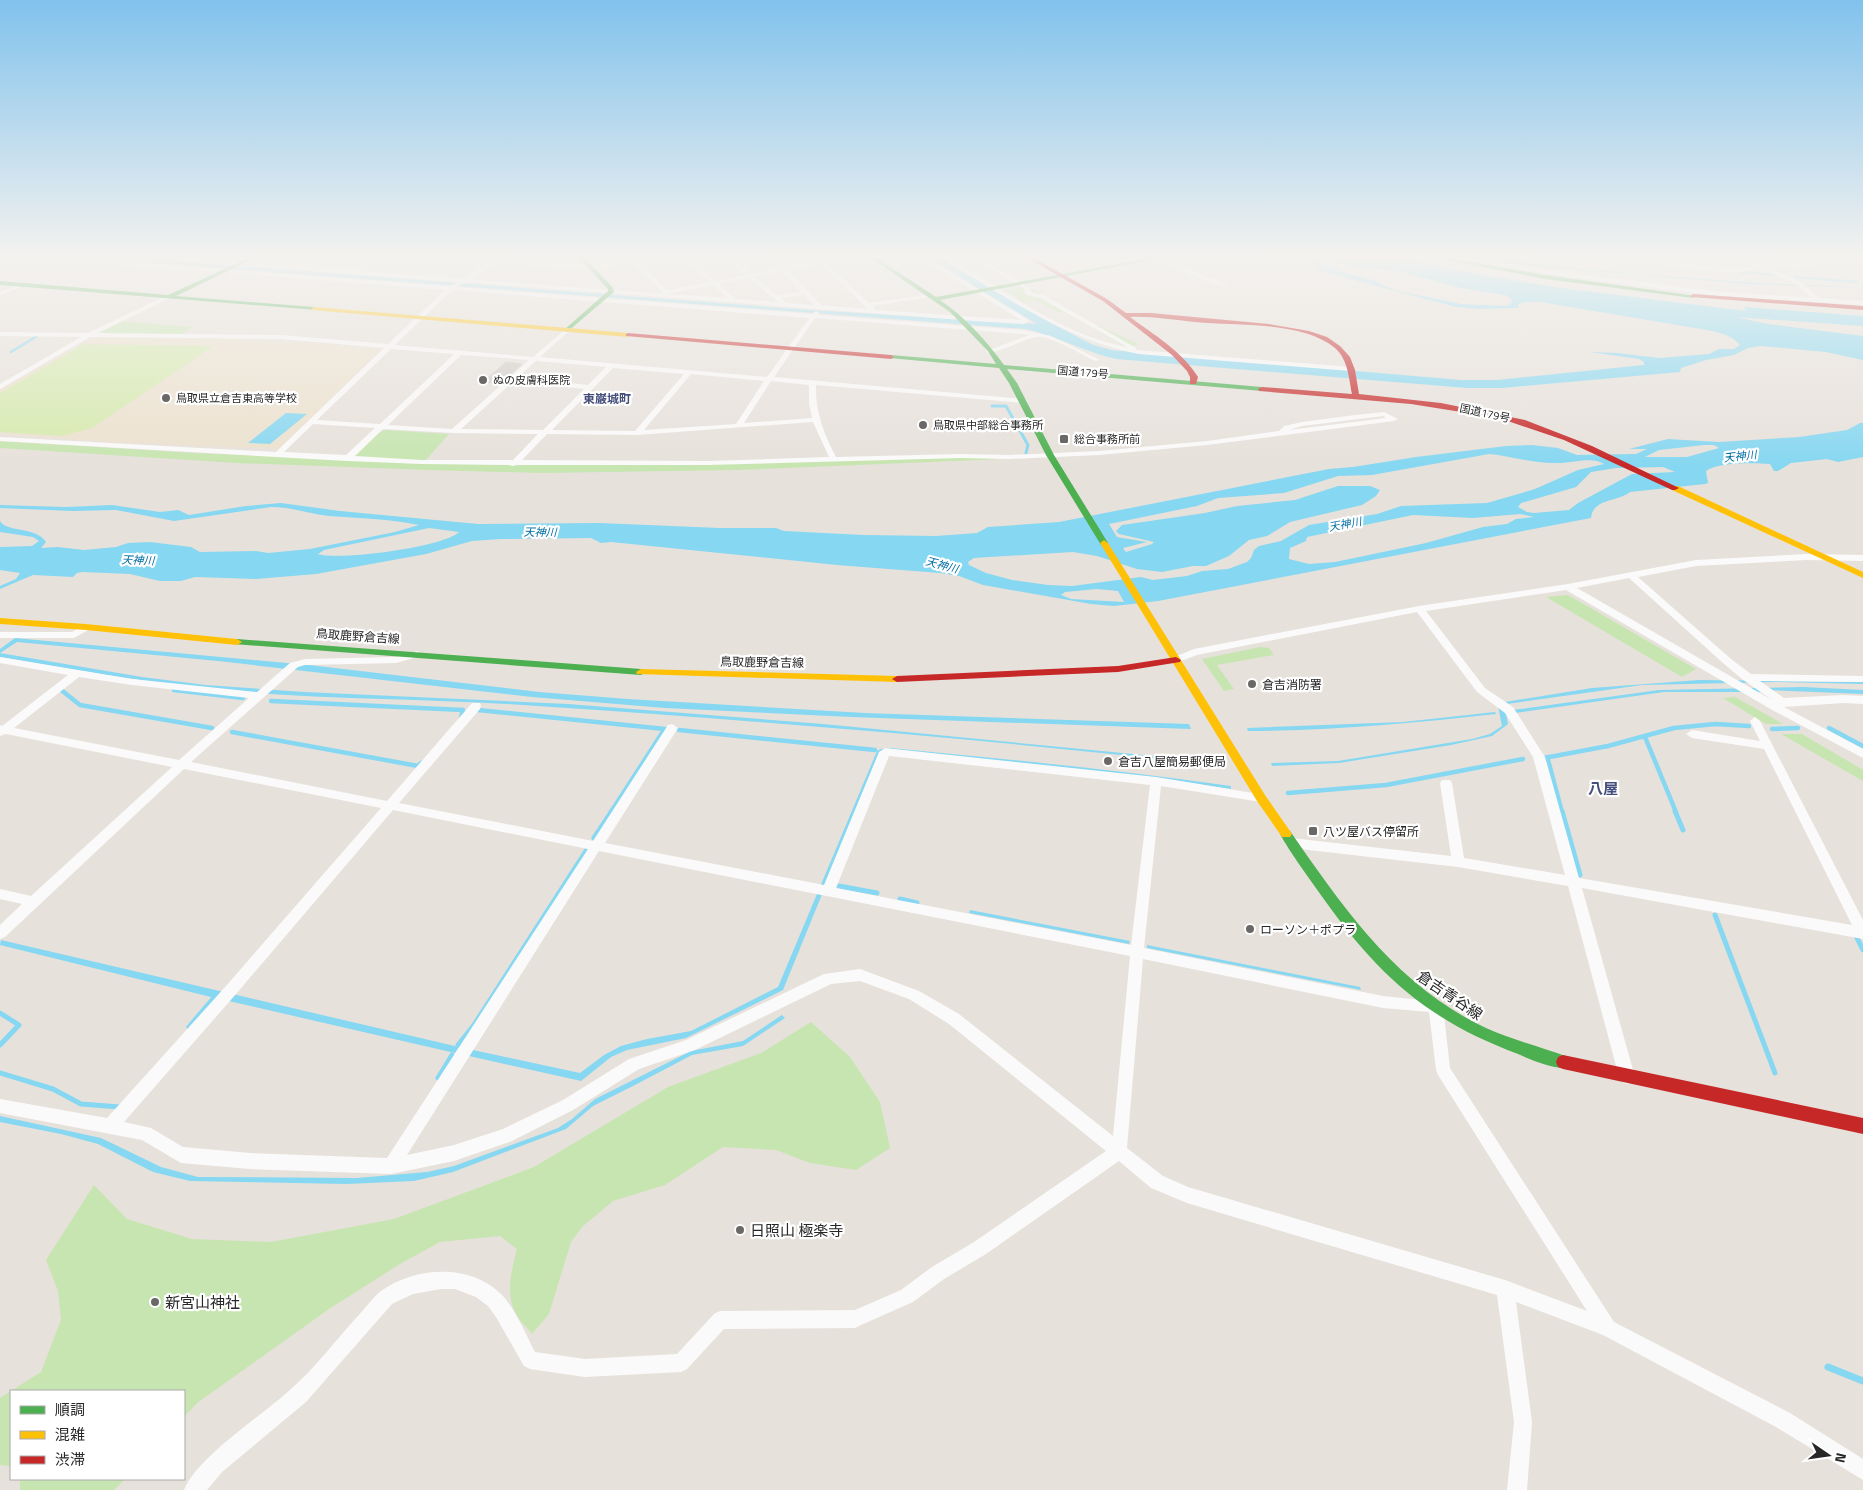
<svg xmlns="http://www.w3.org/2000/svg" width="1863" height="1490" font-family="'Titillium Web','Noto Sans JP',sans-serif">
<style>
.education{fill:#ece1ce}
.green{fill:#c7e5b0}
.pitch{fill:#d5eaad}
.water{fill:#86d7f1;fill-rule:evenodd}
.lines{fill:none;stroke-linecap:round;stroke-linejoin:round}
.stream-far4{stroke:#86d7f1;stroke-width:2.5}
.stream-far3{stroke:#86d7f1;stroke-width:3}
.stream-far2{stroke:#86d7f1;stroke-width:4.5}
.stream-far1{stroke:#86d7f1;stroke-width:5}
.stream{stroke:#86d7f1;stroke-width:7}
.building{fill:#cfcbc7;stroke:#d2cdc7}
.street{fill:#fbfafa;fill-rule:evenodd}
.fast{fill:#4caf50;fill-rule:evenodd}
.slow{fill:#ffc107;fill-rule:evenodd}
.jam{fill:#c62828;fill-rule:evenodd}
.poi-dot{fill:#6a6866;stroke:#fff;stroke-width:2}
.labels{text-anchor:middle;dominant-baseline:central;stroke-width:4.5;stroke-linejoin:round;paint-order:stroke}
.far-street-label{font-size:11px;fill:#272727;stroke:#fff}
.far-poi-label{font-size:11px;fill:#272727;stroke:#fff;text-anchor:start}
.far-water-label{font-size:11px;font-style:italic;fill:#006da2;stroke:#fff}
.far-quarter-label{font-size:12px;font-weight:bold;fill:#444f7b;stroke:#fff}
.street-label{font-size:12px;fill:#272727;stroke:#fff}
.poi-label{font-size:12px;fill:#272727;stroke:#fff;text-anchor:start}
.quarter-label{font-size:15px;font-weight:bold;fill:#444f7b;stroke:#fff}
.near-street-label{font-size:15px;fill:#272727;stroke:#fff}
.near-poi-label{font-size:15px;fill:#272727;stroke:#fff;text-anchor:start}
</style>
<rect width="100%" height="100%" fill="#e7e1db"/>
<!-- education -->
<path class="education" d="M94,337l148,1 3,1v2l73,2 54,6 8,-2 2,2 -103,100 -172,-7 -107,-8v-45z"/>
<!-- green -->
<path class="green" d="M502,258h72l5,5 -4,3 -74,-6z
M1028,286l64,37 47,21 -12,4 -61,-35 -9,-1 -22,-12 -12,2 -19,-12z
M121,321l71,6 -12,8 -86,-1z
M386,430l63,4 -24,27 -69,-3 -1,-3 24,-23z
M0,441l195,12 270,11 77,1 417,-9 43,3 -265,11 -194,3 -115,-3 -191,-7 -237,-15z
M1568,595l128,74 -14,8 -136,-80z
M1260,647l9,1 5,7 -57,10 17,24 -10,2 -22,-32z
M1735,697l48,27h-17l-43,-26z
M1781,734h21l61,36v11z
M811,1022l39,35 30,45 10,46 -34,22 -46,-7 -34,-13 -53,-3 -58,38 -52,16 -31,26 -11,15 -22,72 -17,20c-5,-7 -14,-14 -17,-22 -10,-20 -3,-43 2,-63l-17,-13 -60,6 -40,22 -71,45 -132,94 -13,14v-26h-173v75l-11,-1v-67l41,-26 20,-52 -3,-29 -12,-31 48,-75 33,34 65,20 79,3 123,-23 140,-52 134,-80 93,-34z
M20,1479h105l-11,11h-94z"/>
<!-- pitch -->
<path class="pitch" d="M84,344l129,2 -121,82 -30,8 -62,-4v-39z"/>
<!-- water -->
<path class="water" d="M87,258h45l677,52 228,14 -109,-66h14l109,65 40,21 20,6 350,30h36l147,-15v-3l-5,-3 -49,-7 27,1 42,5 50,-4 10,-5h15l6,-4c-10,-12 -25,-13 -39,-16l-161,-27h-14l-8,2 1,4h-3l-37,1 -23,-2 -136,-36 -6,-7 -15,-6h96l87,17 78,13 186,23 -2,-4 119,9v10l-128,-9 33,7 95,12v24l-37,-8 -65,-6 -13,2 -14,7 -28,5 -25,8 -1,4 -178,16h-35l-351,-29c-31,-7 -59,-23 -90,-30zM1316,260h13l23,7 45,4 64,17 44,7 8,5 -4,5 -4,1 -44,-2 -63,-13 -16,-6 -5,-4 -29,-7z
M1470,258l179,17 111,8 103,5 -115,-4 -226,-19z
M286,413l21,1 -37,30 -22,-1z
M1860,423h3v34l-25,5 -11,-3 -36,4 -13,8h-4l-4,-7c-16,-1 -51,-2 -64,7l2,12 -3,1 -75,8c-12,10 -37,6 -39,26l-433,83 -44,5 -23,-2 -108,-19 -24,-9 -19,-3 -103,-8 -226,-23 -10,1 -10,-5 -90,1 -29,2 -46,13 -110,20 -60,5 -61,-2 -14,4h-21l-30,-7 -48,-2 -5,1 -4,4 -40,-2 -33,14v-3l16,-7 4,-6 -20,-3v-23l32,-1 7,-5 -6,-4 -33,-5v-11c7,12 36,5 46,21l-5,6 17,-1 26,3 32,-3 12,-4 22,-1 41,5 9,5 56,-1 12,2 42,-4 85,-17 24,-7c-30,-6 -60,-7 -90,-9 -19,-2 -37,-9 -58,-9l-97,14 -58,-11 -44,1 -72,-3v-3l66,2 46,-2 48,7 18,-2 11,5 57,-9 35,-3 59,8 138,13 121,-1 121,5h56l8,3 80,4 72,1 41,-3 11,-6 71,-5 270,-53 24,-2 63,-10 90,-11 26,-1 26,3 19,7 59,-1 11,-5h-18l39,-10 51,3 80,-5 48,-7zM1704,445h10l5,3 -32,9h-42l14,-7zM1489,454c23,2 45,10 69,9 13,0 35,-7 46,1l-26,6 -43,19 -48,14 -86,3 -24,8 -68,11 -28,16 -22,5 -5,4 -3,8 -4,4 -19,7 -26,2 -15,5 -34,4 -12,-3 -69,9 -24,-1 -36,-5 -26,-7 -17,-8 -1,-3 6,-4 99,-6 24,4 40,13 25,3 31,-6h13l23,-10 20,-16 18,-4 23,-14 72,-17 14,-9 4,-6 -10,-4h-32l-43,14 -58,6 -32,7 -83,12 -6,6 3,3 35,8 -2,2 -26,8 -3,-4 24,-6 -30,-5 -8,-13 88,-18 21,-8 66,-5 54,-17 34,-1zM1663,467l12,5 -43,2 -54,29 -9,7 -35,3 -7,-1 -9,-5 3,-4 55,-16 15,-15 25,-4zM1520,514l14,3 -18,2 -9,5 -24,3 -57,16 -91,19 -26,2 -20,-5 1,-11 16,-7 1,-4 106,-22 60,3zM429,528l30,4c-15,15 -119,29 -141,22l6,-4zM1097,589l21,2 6,11 -53,-3 -10,-4 4,-3z
M15,638l294,27 230,27 89,7 237,14 324,11 2,5 -339,-12 -187,-9 -133,-11 -314,-36 -201,-19 -17,11 142,24 64,8 98,7 264,12 255,20 393,38v3c-226,-25 -452,-44 -679,-59 -93,-7 -188,-6 -282,-13 -86,-7 -170,-21 -255,-36v-8z
M1699,680l164,2v2l-86,-2 -135,3 -135,19 -2,-2 87,-14z
M1804,687l59,3v4l-96,-4 -7,2h-96l-149,21 -2,-3 146,-20z
M1498,706l7,3 3,15 -16,12 -41,9 -112,18 -67,3 -1,-3 67,-2 134,-22 18,-5 12,-8z
M1495,712l1,2c-82,9 -165,17 -248,17l-1,-3 156,-6z
M891,748c114,11 227,22 340,38v3l-71,-11 -271,-28 -64,137 -42,103 -97,48 -59,12 -16,7 -30,24 -112,-25 4,-6 107,23 24,-18 17,-9 26,-7 44,-8 87,-44 99,-236 4,-2z
M970,910l160,31 -1,3 -160,-31z
M1,940l458,107 -4,6 -244,-56 -211,-52z
M1147,945l213,42 1,3 -214,-42z
M782,1015l3,3 -42,28 -51,9 -59,31 -40,20 -27,23 -113,43 -39,9 -67,3 -157,-3 -37,-9 -55,-28 -37,-10 -61,-12v-6l101,22 60,29 37,10 159,1 70,-6 27,-6 104,-38 14,-9 23,-20 96,-48 52,-10z"/>
<g class="lines">
<!-- stream-far4 -->
<path class="stream-far4" d="M1504,258l4,4 49,5
M952,259l6,-1
M1739,272l39,3
M1795,277l63,5
M11,352l26,-16"/>
<!-- stream-far3 -->
<path class="stream-far3" d="M992,406h14l22,39 -2,8"/>
<!-- stream-far2 -->
<path class="stream-far2" d="M60,689l20,16 132,23
M174,690l69,8
M271,701l192,9 -2,8
M478,710l187,19
M1829,728l34,18
M1772,729l26,-1
M679,730l196,20
M232,732l186,34 3,-3
M1645,737l31,75
M1544,758l64,-12 66,-18 41,-4 34,2
M1548,760l14,52
M1288,793l98,-8 137,-26
M611,812l53,-82"/>
<!-- stream-far1 -->
<path class="stream-far1" d="M1562,811l18,64
M1675,811l8,19
M594,838l18,-27
M839,886l38,7
M900,899l17,4
M1715,915l60,158
M1857,938l6,12
M0,1013l19,12 -19,20
M189,1027l28,-33
M458,1045l16,-20 112,-174
M0,1073l53,16 28,15 39,3 2,-2
M438,1078l14,-23"/>
<!-- stream -->
<path class="stream" d="M1828,1367l35,14"/>
</g>
<!-- building -->
<path class="building" d="M506,362l16,2 -22,20 -17,-2z"/>
<g class="lines">
<!-- street -->
<path class="street" d="M51,258h22l377,28 8,-4 -288,-22 -3,-2h23l108,8 16,-8h7l-15,9 45,3 22,-12h7l-21,13 104,7 32,-20h7l-2,2 91,5 44,-7h12l-9,3 29,29 43,-8 -27,-24h6l26,23 31,-6 -19,-17h6l19,16 27,-6 -9,-10h6l9,9 48,-9h11l-18,5 43,40 63,-9 3,2 -62,10 3,4 145,10 -100,-62h7l102,63 -6,3 -49,-3 -510,-39 -8,5 355,27 4,-3 3,2 -1,2 204,15 29,6 49,24 -5,1c-13,-6 -45,-26 -58,-24 -14,2 -31,13 -48,16l-3,-2 44,-16 -8,-1 -207,-16 -41,59 250,22 4,2 -4,2 -208,-18c-1,27 8,49 20,72l124,-3 49,1 90,-4 108,-10 72,-10 5,-5 18,-4 53,-7 29,-3 14,7 -4,2 -187,24 -108,10 -90,4 -49,-1 -253,7h-190l-4,1 -4,-1 -87,-1 -75,-3 -347,-20v-4l276,15 108,-104 -103,-9 -191,-2 -90,52v-5l81,-47 -81,-1v-4l88,1 82,-39 2,1v2l-74,36 183,2 107,9 57,-54 -391,-30zM632,262l32,32 -194,-15 25,-16 96,6zM821,264l47,45 -47,-4 -33,-35zM782,271l19,21 -24,3 -22,-18zM749,278l29,24 -42,-3 -17,-15zM713,285l15,13 -61,-4zM452,290l357,28 -42,59 -227,-20 29,-26 1,-1 -3,-2 -34,29 -138,-12zM804,295l10,10 -28,-2 -5,-5zM391,349l63,5 -74,70 -63,-4zM461,355l68,5 -77,69 -64,-4zM536,361l70,6 -18,18 -70,-8zM613,368l71,6 -49,57 -83,-1zM691,374l73,7 -28,43 -92,6zM514,381l70,8 -41,41 -82,-1zM771,381l38,4v19l3,14 -68,5zM1383,416l3,2 -97,12 13,-4zM813,422l16,35 -122,4 -185,-1 25,-26 90,1zM313,424l62,4 -29,27 -62,-3zM383,429l71,4 84,1 -25,26h-91l-67,-4z
M943,258h7c55,33 112,77 177,89l-87,-49 -13,-3 -3,-4 1,-2 -53,-31h7l52,30v4l13,3 92,53 1,2 214,17 3,2 -3,2 -212,-17c-57,-11 -105,-39 -154,-69 -13,-9 -30,-17 -42,-27z
M1156,258h7l65,27 -3,2 -24,-8z
M1462,258h12l80,13 160,20 98,7 -17,-15 -35,-14 -27,4 -129,-15h17l112,11 23,-3 -10,-8h6l10,7c14,-2 27,1 40,0 9,0 14,-7 23,-7 -17,16 -37,6 -58,10l32,13 21,17 43,3v4l-142,-9 -167,-21z
M22,283l5,1 -27,12v-4z
M1806,554l57,1v6l-57,-1 -110,6 -58,11 93,82 20,15 112,2v6l-103,-1 24,17 59,-3 20,1v8l-20,-1 -59,4 79,42v9l-89,-47 -208,-121 -140,21 59,77 28,19 32,50 34,121 273,47 -88,-176 -72,-11 -6,-4 6,-4 68,11 -10,-20 5,-4 5,4 103,199v19l-281,-51 53,189 -3,5 -5,2 -5,-2 -3,-5 -51,-191 -110,-19 -167,-19 -4,-2 -2,-3 2,-3 4,-2 160,18 -11,-73 2,-3h8l2,3 12,75 101,17 -32,-118 -28,-44 -28,-21 -60,-80 -220,43 -21,8 -5,-3 1,-2 22,-9 225,-43 149,-22 128,-24zM1629,578l94,85 19,16 30,21 -195,-112z
M86,624l4,1 1,2 -1,2 -16,9h-74v-6h72z
M417,651l5,3 -1,2 -25,7 -91,2 -7,2 -107,95 196,39 85,-98h8l1,3 -1,3 -81,94 194,38 75,-116 4,-1 6,4 -73,115 219,42 55,-133 6,-4 271,29 109,18 2,3 -2,3 -4,1 -100,-16 -17,162 239,48 58,6 2,4 7,62 164,254 176,91 73,46v21l-87,-53 -173,-92 -87,-33 16,120 -5,68h-20l7,-68 -17,-127 -310,-92 -36,-15 -32,-27 -133,93 -42,25 -31,23 -52,23 -6,3 -131,1 -37,40 -6,3 -96,5 -55,-8 -6,-3 -28,-49 -8,-11 -12,-9 -21,-8h-14l-28,5 -21,10 -86,98 -84,70 -15,18h-23c14,-34 79,-75 107,-101 24,-21 45,-49 66,-72 8,-8 15,-19 24,-26 35,-25 91,-28 122,5 14,16 22,37 32,56l50,7 92,-5 37,-40 6,-3 135,-1 46,-20 31,-23 42,-25 132,-91 -157,-127 -40,-25 -49,-18 -29,3 -136,66 -56,19 -66,41 -61,31 -58,20 -63,13 -141,-5 -69,-6 -39,-23 -142,-27v-14l107,19 119,-132 155,-178 -197,-39 -179,168 -5,2v-14l22,-21 -22,-5v-10l31,7 141,-129 -166,-33 -6,2v-11l2,1 66,-51 -68,-12v-6l132,22 125,13 33,-29 15,-4 91,-2zM79,677l53,8 117,13 -70,62 -165,-32zM889,756l261,29 -19,160 -295,-57zM393,810l195,39 -201,309 -137,-5 -67,-6 -32,-19 -27,-6 112,-128zM599,851l531,105 -17,180 -154,-122 -40,-23 -59,-22 -36,5 -138,66 -57,19 -66,41 -60,29 -49,16 -47,10zM1143,959l240,49 46,4 7,58 2,5 149,236 -82,-31 -317,-93 -25,-11 -36,-28z"/>
<!-- fast -->
<path class="fast" d="M248,258h7l-79,38 138,11 2,1v2l-316,-25v-4l168,14z
M579,258h6l28,30 1,4 -47,40 -3,-2 1,-1 43,-38v-2z
M871,258h6l59,39 215,-39h11l-222,42c25,17 46,40 64,65l258,22 4,2 -4,2 -255,-22 10,14 37,72 54,88 -1,2h-6l-55,-90 -37,-72 -10,-15 -110,-10v-2l2,-1 105,9 -8,-13 -38,-39z
M1437,258h11l97,17 151,21 -3,2 -148,-19z
M237,639l404,30 5,3 -5,3 -408,-31 -1,-2 1,-2z
M1286,829l4,2c54,78 108,156 196,197 27,12 55,19 82,29l2,5 -2,5c-11,4 -39,-8 -50,-13 -94,-35 -143,-82 -200,-163 -13,-19 -27,-37 -38,-57l2,-3z"/>
<!-- slow -->
<path class="slow" d="M314,307l314,26 3,2 -3,2 -316,-27v-2z
M1672,486h6l185,86v6l-191,-88z
M1104,540l4,3 157,252 25,36 2,3 -2,3h-8l-25,-36 -157,-258z
M0,618l86,6 151,15 5,3 -5,3 -151,-15 -86,-6z
M641,669l256,7 5,3 -5,3 -260,-8 -1,-2z"/>
<!-- jam -->
<path class="jam" d="M1027,258h7l73,41 19,14h25l118,11 40,7 18,6 13,9 10,11 5,13 4,24 82,9 84,17 67,26 87,42 -4,2h-3l-108,-50 -65,-22 -88,-14 -152,-13 -1,-2 4,-2 90,7c-3,-15 -4,-35 -17,-46 -33,-27 -99,-22 -140,-26 -22,-2 -43,-6 -65,-5 23,17 53,35 68,60l-2,7h-6v-7l-3,-6 -15,-16 -69,-54z
M1693,294l170,12v4l-172,-13 -1,-1z
M628,333l263,22 3,2 -3,2 -265,-23v-2z
M1176,657l5,3 -1,2 -62,10 -221,10 -5,-3 5,-3 221,-10z
M1563,1055l300,63v16l-300,-65 -5,-2 -2,-5 2,-5z"/>
</g>
<!-- sky -->
<linearGradient id="sky" x2="0" y2="1"><stop stop-color="#81c2ec"/><stop offset="0.55" stop-color="#f4f2ef"/><stop offset="1" stop-color="#f4f2ef" stop-opacity="0"/></linearGradient>
<rect width="1863" height="466" fill="url(#sky)"/>
<!-- markers -->
<g class="poi-dot">
<circle cx="483" cy="380" r="5"/>
<circle cx="166" cy="398" r="5"/>
<circle cx="923" cy="425" r="5"/>
<rect x="1059" y="434" width="10" height="10" rx="2.5"/>
<circle cx="1252" cy="684" r="5"/>
<circle cx="1108" cy="761" r="5"/>
<rect x="1308" y="826" width="10" height="10" rx="2.5"/>
<circle cx="1250" cy="929" r="5"/>
<circle cx="740" cy="1230" r="5"/>
<circle cx="155" cy="1302" r="5"/>
</g>
<g class="labels">
<!-- far-street labels -->
<g class="far-street-label">
<text transform="translate(1083 372) rotate(5)">国道179号</text>
<text transform="translate(1485 413) rotate(12)">国道179号</text>
</g>
<!-- far-poi labels -->
<g class="far-poi-label">
<text x="493" y="380">ぬの皮膚科医院</text>
<text x="176" y="398">鳥取県立倉吉東高等学校</text>
<text x="933" y="425">鳥取県中部総合事務所</text>
<text x="1074" y="439">総合事務所前</text>
</g>
<!-- far-water labels -->
<g class="far-water-label">
<text transform="translate(1740 456) rotate(-6)">天神川</text>
<text transform="translate(1345 524) rotate(-11)">天神川</text>
<text transform="translate(540 532) rotate(1)">天神川</text>
<text transform="translate(138 560) rotate(2)">天神川</text>
<text transform="translate(942 565) rotate(15)">天神川</text>
</g>
<!-- far-quarter labels -->
<g class="far-quarter-label">
<text x="607" y="398">東巌城町</text>
</g>
<!-- street labels -->
<g class="street-label">
<text transform="translate(358 636) rotate(4)">鳥取鹿野倉吉線</text>
<text transform="translate(762 662) rotate(1)">鳥取鹿野倉吉線</text>
</g>
<!-- poi labels -->
<g class="poi-label">
<text x="1262" y="684">倉吉消防署</text>
<text x="1118" y="761">倉吉八屋簡易郵便局</text>
<text x="1323" y="831">八ツ屋バス停留所</text>
<text x="1260" y="929">ローソン＋ポプラ</text>
</g>
<!-- quarter labels -->
<g class="quarter-label">
<text x="1603" y="788">八屋</text>
</g>
<!-- near-street labels -->
<g class="near-street-label">
<text transform="translate(1450 995) rotate(34)">倉吉青谷線</text>
</g>
<!-- near-poi labels -->
<g class="near-poi-label">
<text x="750" y="1230">日照山 極楽寺</text>
<text x="165" y="1302">新宮山神社</text>
</g>
</g>
<!-- legend -->
<rect x="10" y="1390" width="175" height="90" fill="#ffffff" stroke="#a9a9a9"/>
<rect x="20" y="1406" width="25" height="8" fill="#4caf50" stroke="#a9a9a9"/>
<text x="55" y="1415" font-size="15" fill="#272727">順調</text>
<rect x="20" y="1431" width="25" height="8" fill="#ffc107" stroke="#a9a9a9"/>
<text x="55" y="1440" font-size="15" fill="#272727">混雑</text>
<rect x="20" y="1456" width="25" height="8" fill="#c62828" stroke="#a9a9a9"/>
<text x="55" y="1465" font-size="15" fill="#272727">渋滞</text>
<!-- north arrow -->
<g transform="translate(1828 1455) rotate(103)" stroke="#ffffff" stroke-width="4" paint-order="stroke">
<path d="M0-4L9 19L0 12L-9 19Z" fill="#272727"/>
<text y="-8" font-size="14" font-weight="bold" text-anchor="middle" fill="#272727">N</text>
</g>
</svg>
